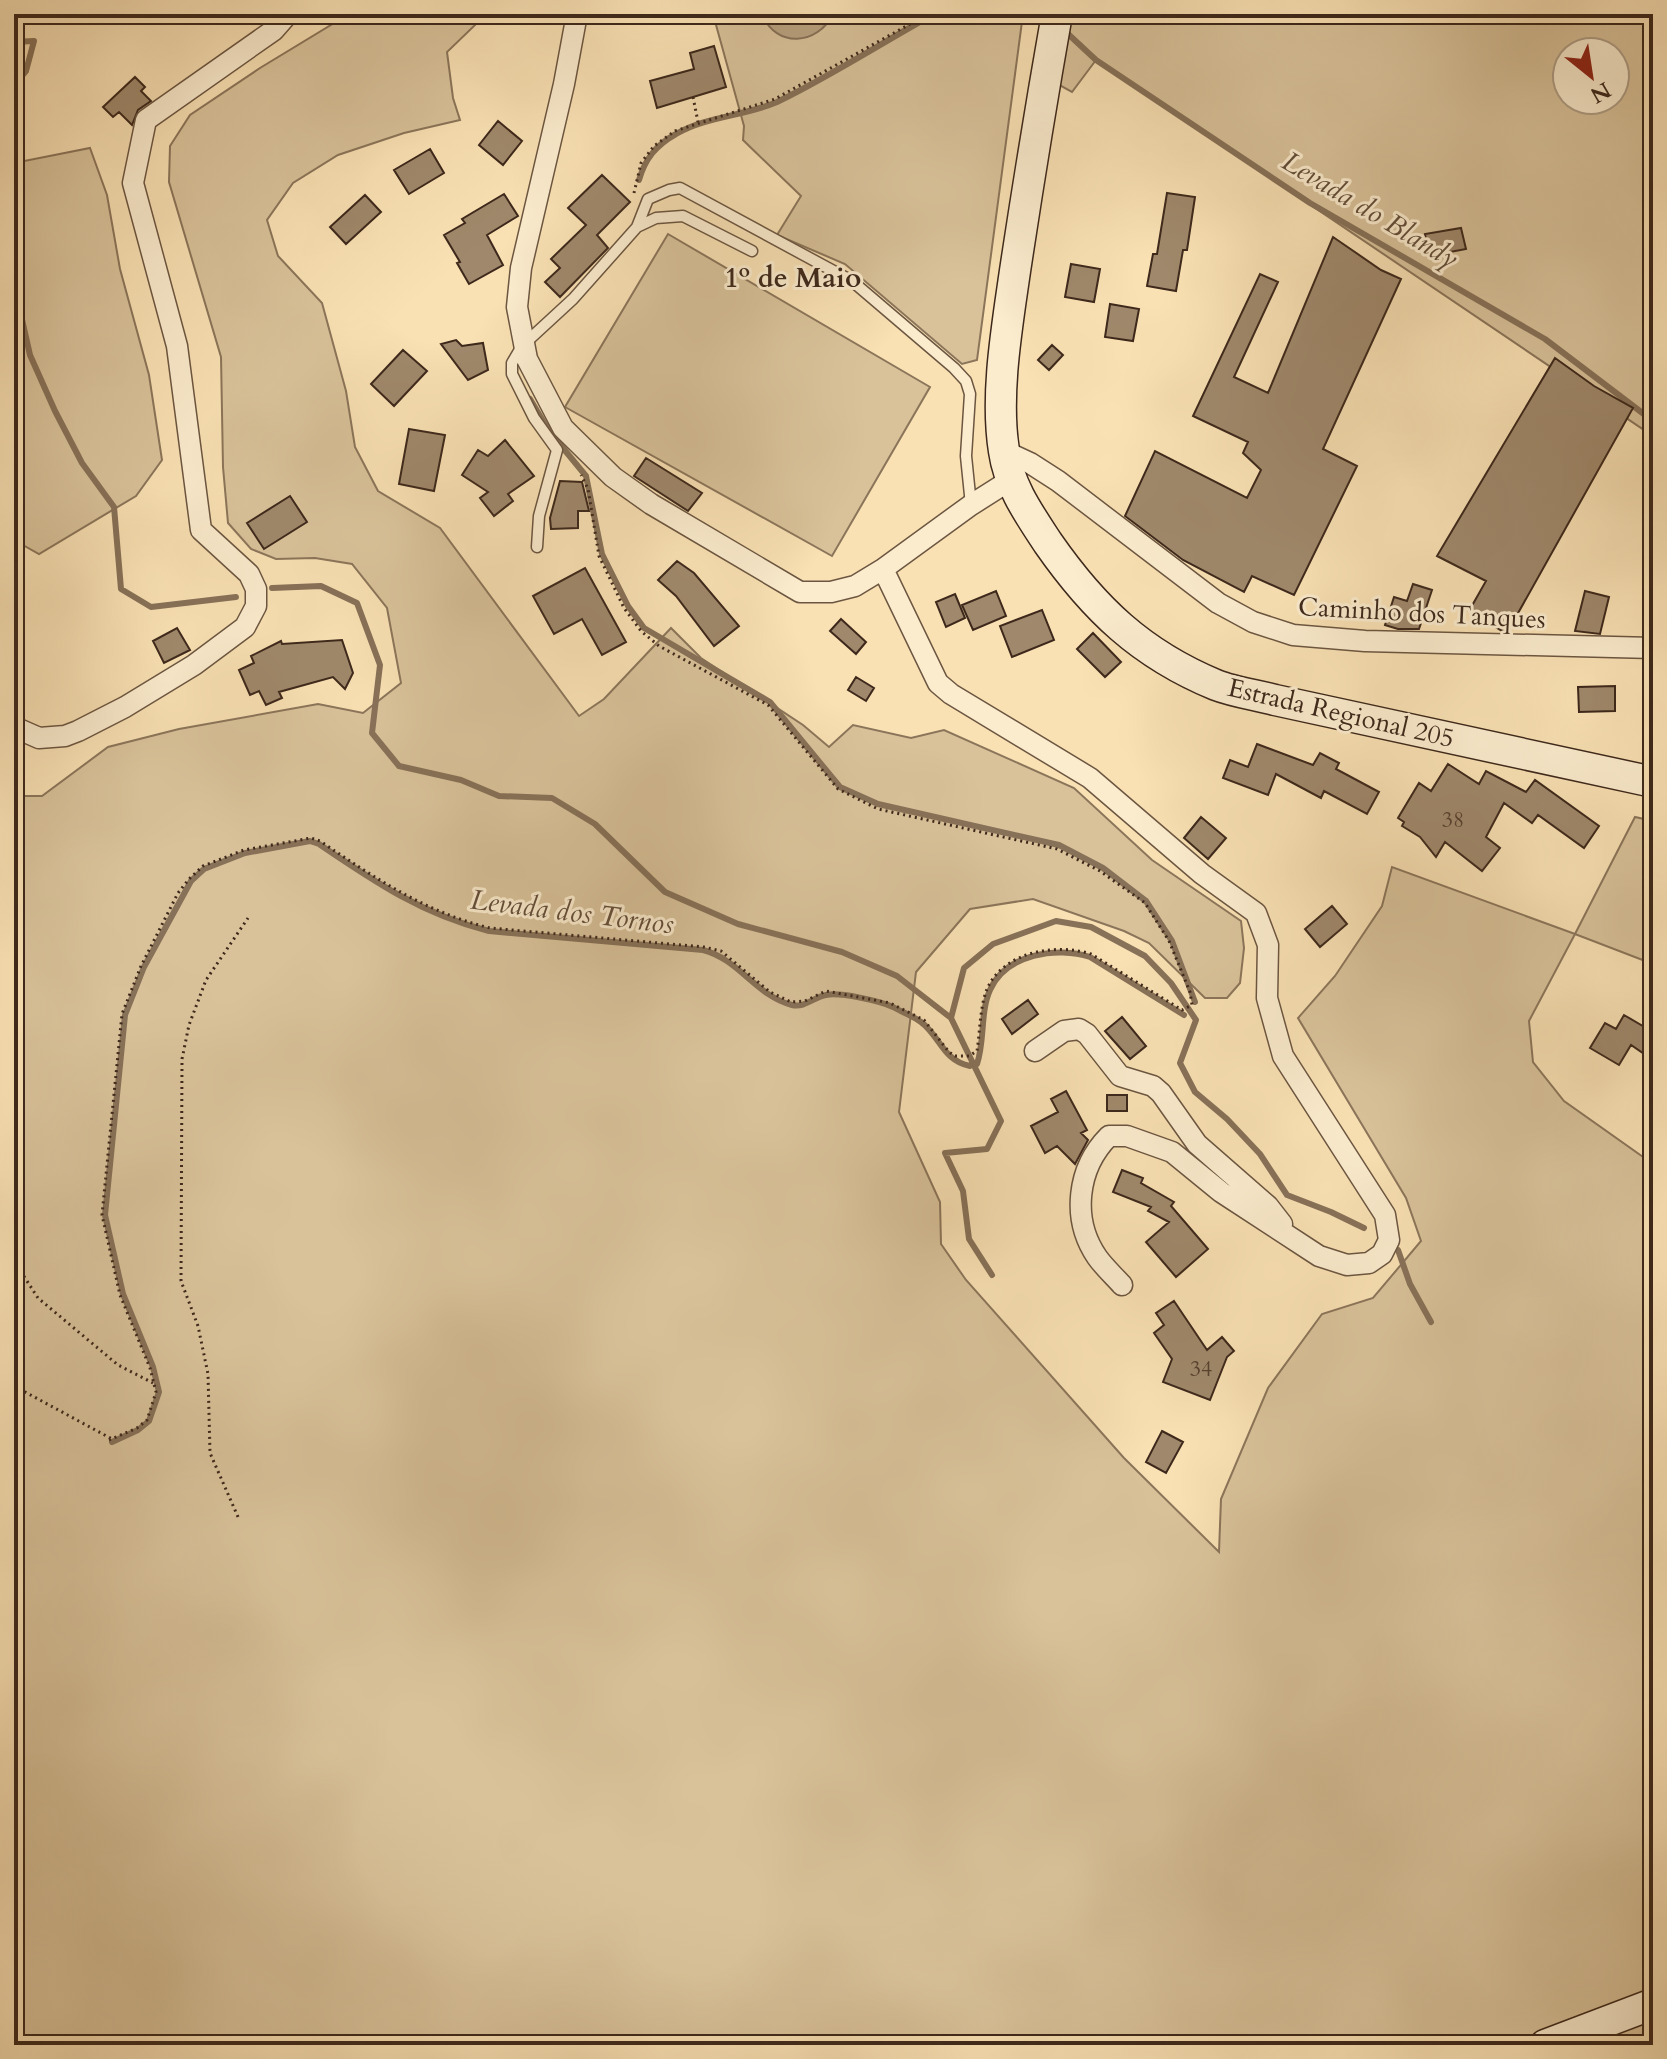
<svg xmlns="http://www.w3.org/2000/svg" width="1667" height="2059" font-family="Cardo,serif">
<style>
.green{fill:#d9c29a;stroke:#8b755a;stroke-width:2;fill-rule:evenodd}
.water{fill:#b9a280;stroke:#877158;stroke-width:2}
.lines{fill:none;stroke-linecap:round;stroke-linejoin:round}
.stream{stroke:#877158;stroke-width:6}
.building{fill:#9f886b;stroke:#3d281b;stroke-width:2}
.lane-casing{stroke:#6c5641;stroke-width:13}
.street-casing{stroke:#6c5641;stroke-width:23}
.secondary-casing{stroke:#3d281b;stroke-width:33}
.path{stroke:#3d281b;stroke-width:3;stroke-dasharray:2 4;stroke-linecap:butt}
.lane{stroke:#fbecce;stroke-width:10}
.street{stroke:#fbecce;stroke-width:20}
.secondary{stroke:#fbecce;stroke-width:30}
.labels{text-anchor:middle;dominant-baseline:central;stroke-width:6;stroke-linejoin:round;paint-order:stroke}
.number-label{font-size:22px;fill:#56402f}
.street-label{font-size:26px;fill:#3d281b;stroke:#fbecce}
.water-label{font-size:28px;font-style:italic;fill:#624d39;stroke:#fbecce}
.neighbourhood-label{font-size:28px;font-weight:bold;fill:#3d281b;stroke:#fbecce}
</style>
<rect width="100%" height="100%" fill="#f9e1b4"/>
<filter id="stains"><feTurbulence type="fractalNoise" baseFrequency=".0025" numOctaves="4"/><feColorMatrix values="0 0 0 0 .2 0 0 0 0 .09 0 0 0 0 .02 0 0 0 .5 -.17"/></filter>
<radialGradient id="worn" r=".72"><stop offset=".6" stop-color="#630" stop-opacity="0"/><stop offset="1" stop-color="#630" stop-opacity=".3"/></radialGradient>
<!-- green -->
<path class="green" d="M338,14h157l-19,10 -29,28 6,46 7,22 -56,13 -66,22 -45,28 -26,37 11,36 44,47 24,88 9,56 23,44 62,37 139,188 25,-17 67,-71 30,30 102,67 26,22 24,-22 58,13 33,-8 130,58 78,72 89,61 3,27 -4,35 -13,15h-22l-56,-55 -25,-12 -91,-32 -63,10 -54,63 -17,140 41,90 1,42 25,36 158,178 95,94 2,-53 47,-111 54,-74 51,-16 48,-57 -15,-43 -108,-180 37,-42 47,-70 10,-39 183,67 60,-117 18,4v143l-78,-30 -46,87 4,41 31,39 89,63v881h-1639v-1257l9,8h19l66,-49 71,-18 139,-25 45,9 38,-30 -14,-75 -35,-44 -37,-6 -39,1 -25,-10 -23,-26 -5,-56 -2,-110 -52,-175 1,-36 20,-31 70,-47 79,-48z
M713,14h310l-46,346 -15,4 -117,-100 -68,-29 24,-39 -58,-56 1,-14z
M1068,14h585v422l-557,-376 -24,32 -20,-11zM1567,52h48v48h-48z
M90,148l17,47 13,74 29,106 13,85 -26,36 -97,58 -25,-14v-377z
M668,234l262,153 -98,169 -267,-149z"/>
<!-- water -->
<path class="water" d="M762,14h71c-15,31 -57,35 -71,0z"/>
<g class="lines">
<!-- stream -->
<path class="stream" d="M1067,33l29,27 214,143 235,136 108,82
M14,42l20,-1 -8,30 -12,14
M639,180c6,-21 17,-35 37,-46 31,-18 69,-18 101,-32 52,-25 106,-60 157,-88
M14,297l4,5 12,53 25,56 27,52 32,44 7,82 30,18 85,-10
M530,399l19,32 37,45 16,78 26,52 16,22 126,74 70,85 38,17 181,41 44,23 43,33 26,40 23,61
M272,588l49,-2 36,17 23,62 -8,68 27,33 62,14 38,16 53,2 43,26 70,68 73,32 104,28 55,24 54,42 50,103 -14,28 -42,4 18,38 6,48 23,36
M951,1018l13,-50 29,-24 63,-23 35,6 54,29 26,27 25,37 -16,43 15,29 32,27 33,35 27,41 44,17 33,16
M977,1064c8,-23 3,-52 13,-74 16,-36 67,-44 100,-33l94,58
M1398,1250l12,34 21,38
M112,1442l26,-12 11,-9 10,-29 -6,-25 -30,-73 -18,-79 20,-200 19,-48 47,-86 13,-12 41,-16 65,-12 9,3c56,38 103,70 170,87l214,19c36,9 53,46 89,55 13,3 22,-8 34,-10 14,-3 54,6 67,12 9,5 20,9 28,15 19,14 22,39 49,44"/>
</g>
<!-- building -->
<path class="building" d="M714,46l12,41 -69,21 -7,-27 44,-12 -4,-16z
M135,77l10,10 -4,4 10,10 -13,9 -6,15 -13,-13 -6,5 -10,-10z
M498,121l24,20 -19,24 -24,-20z
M430,149l14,24 -35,21 -15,-24z
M602,175l28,27 -33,33 11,13 -48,49 -15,-15 15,-14 -9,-9 35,-34 -18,-17z
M1167,193l28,4 -8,53h-4l-7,41 -29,-5 6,-32h4z
M504,194l14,22 -31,19 16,30 -34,19 -12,-21 3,-1 -16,-27 21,-12 -3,-4z
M365,195l16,17 -35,32 -16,-17z
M1461,228l5,21 -37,7 -4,-22z
M1333,237l48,33 20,9 -78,170 34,17 -63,129 -42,-19 -8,16 -61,-32 -58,-44 30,-65 92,47 14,-28 -18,-17 5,-11 -55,-26 67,-142 18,8 -44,95 34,16z
M1071,264l29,5 -6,33 -29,-5z
M1110,304l29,5 -6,32 -28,-4z
M456,340l6,6 21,-3 5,27 -20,10 -27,-36z
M1052,345l11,10 -14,15 -11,-10z
M403,350l24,21 -33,35 -23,-22z
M1555,358l39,28 39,22 -125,223h-6l-33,-20 17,-30 -49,-25z
M409,429l36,6 -11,56 -35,-7z
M505,440l29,36 -26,18 5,7 -19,15 -14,-18 8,-6 -26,-17 16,-25 10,6z
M646,458l56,35 -14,18 -54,-35z
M560,481l22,1 7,29h-11v17l-27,1 -1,-11z
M290,496l17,26 -43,27 -17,-26z
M677,561l17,12 45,53 -25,20 -38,-50 -18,-16z
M585,568l41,74 -24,13 -20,-36 -28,15 -21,-38z
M1413,584l19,6 -13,39h-21l-13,-4 9,-28 13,4z
M996,591l10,25 -33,14 -11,-25z
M1585,591l24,6 -9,37 -25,-3z
M955,594l10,24 -19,9 -10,-25z
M1042,610l12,30 -42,17 -12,-31z
M841,619l25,23 -10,12 -26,-23z
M177,628l13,22 -26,13 -11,-22z
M1093,633l28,29 -16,15 -28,-28z
M342,640l11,33 -8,16 -12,-12 -54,15 3,6 -16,7 -7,-14 -9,4 -11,-25 15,-7 -3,-7 30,-15 1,3z
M856,677l18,11 -8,13 -18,-11z
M1615,686v25l-36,1 -1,-25z
M1257,744l56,21 7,-12 19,10 -3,6 43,23 -12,22 -43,-23 -3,7 -45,-24 -8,21 -45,-17 7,-18 18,7z
M1448,764l31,20 7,-13 40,21 9,-12 64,46 -15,22 -46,-33 -6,8 -28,-20 -18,34 14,11 -18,23 -37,-29 -9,15 -16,-20 -18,-11 2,-4 -6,-4 21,-35 12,8z
M1201,817l25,21 -18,21 -24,-21z
M1332,906l15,18 -27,23 -15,-18z
M1028,1000l10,14 -26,20 -10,-15z
M1624,1015l29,17v28l-22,-15 -12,20 -29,-17 15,-25 11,6z
M1122,1017l24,29 -16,13 -25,-28z
M1066,1091l21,39 -6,3 7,7 -13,24 -18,-18 -12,7 -14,-27 27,-14 -7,-13z
M1107,1095h20v16h-20z
M1122,1170l21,8 -2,5 33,19 -3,4 37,43 -32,28 -30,-35 23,-20 -21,-11 3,-4 -38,-15z
M1174,1301l33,49 15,-13 12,14 -7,6 -17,43 -47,-18 9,-23 -18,-26 10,-8 -8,-12z
M1162,1431l21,11 -17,31 -20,-11z"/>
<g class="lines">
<defs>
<path id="lane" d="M637,227l19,-9 27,-2 69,35
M537,547l2,-31 18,-66 -23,-32 -22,-44v-11l10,-17 51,-47 64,-72 11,-28 21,-9 11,-2 172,93 102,87 12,13 4,13 -4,62 5,49"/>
<path id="street" d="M577,14l-13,70 -43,184 -4,39 10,52 36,69 50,49 38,27 149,88h31l24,-6 28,-17 88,-64 41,-26
M1004,451l26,12 28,18 160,122 35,19 40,13 72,6 288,7
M883,569l55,114 13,11 139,84 112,96 54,39 12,32 -1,53 16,58 102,159 4,25 -7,14 -13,9 -22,2 -28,-9 -98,-64 -49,-40 -45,-16h-18c-32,32 -38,83 -12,121 7,10 17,19 25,28
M14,727l25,11 26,-2 13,-5 47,-24 69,-42 51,-38 11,-21v-17l-7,-15 -48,-44 -24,-184 -44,-163 13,-63 128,-90 14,-16
M1035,1051l29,-20 15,-2 8,5 33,42 33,10 8,7 36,51 71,62 14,18"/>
<path id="secondary" d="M1057,14c-15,85 -29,171 -42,257 -8,56 -20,124 -11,180 5,35 25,63 44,92 46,66 93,111 168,142 18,7 40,10 59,15l378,82
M1545,2045l108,-41"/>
</defs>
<!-- lane casing -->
<use href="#lane" class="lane-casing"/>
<!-- street casing -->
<use href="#street" class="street-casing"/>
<!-- secondary casing -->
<use href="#secondary" class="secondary-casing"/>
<!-- path -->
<path class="path" d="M693,97l5,25
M634,193l7,-30 13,-17 21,-15 100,-32 153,-85
M14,1261l24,37 80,67 35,18
M14,1386l98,53
M109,1440l28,-12 10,-8 9,-28 -6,-24 -30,-73 -18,-80 20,-201 19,-48 37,-73 11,-14 14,-13 41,-16 67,-12 9,3c55,37 105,71 170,87l214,19 17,4 49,41 21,10 14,-1 21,-10 64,12 34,17 25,32 6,4h14l8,-5c3,-19 3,-45 10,-62 17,-38 69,-46 104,-35l91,56 10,-5 -2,-13 -21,-51 -24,-38 -45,-32 -43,-22 -179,-40 -40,-20 -70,-84 -109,-59 -18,-15 -17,-23 -25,-52 -11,-67 -7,-14
M238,1517l-28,-64 -2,-79 -10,-48 -17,-45 1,-222 7,-34 17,-45 42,-62"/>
<!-- lane -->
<use href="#lane" class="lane"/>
<!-- street -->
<use href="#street" class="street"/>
<!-- secondary -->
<use href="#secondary" class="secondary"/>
</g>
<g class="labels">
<!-- number labels -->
<g class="number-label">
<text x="1453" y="820">38</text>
<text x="1201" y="1369">34</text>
</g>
<!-- street labels -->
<g class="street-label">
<text transform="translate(1422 613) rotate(3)">Caminho dos Tanques</text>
<text transform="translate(1341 713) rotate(13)">Estrada Regional 205</text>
</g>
<!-- water labels -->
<g class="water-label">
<text transform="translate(1370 210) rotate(31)">Levada do Blandy</text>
<text transform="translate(572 912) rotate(7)">Levada dos Tornos</text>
</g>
<!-- neighbourhood labels -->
<g class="neighbourhood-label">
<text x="793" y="278">1º de Maio</text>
</g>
</g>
<!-- margin -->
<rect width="1667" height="2059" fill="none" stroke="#f9e1b4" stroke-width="48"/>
<rect x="16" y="16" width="1635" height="2027" fill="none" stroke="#3d281b" stroke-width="4"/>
<rect x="24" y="24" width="1619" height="2011" fill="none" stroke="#3d281b" stroke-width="2"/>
<!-- north arrow -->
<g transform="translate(1591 76) rotate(150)"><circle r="38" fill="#fbecce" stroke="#af9e86" stroke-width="2"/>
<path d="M0-6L14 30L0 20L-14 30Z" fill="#8f2418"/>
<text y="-12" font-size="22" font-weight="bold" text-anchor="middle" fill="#3d281b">N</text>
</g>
<rect width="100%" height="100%" filter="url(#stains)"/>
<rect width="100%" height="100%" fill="url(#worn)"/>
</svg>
